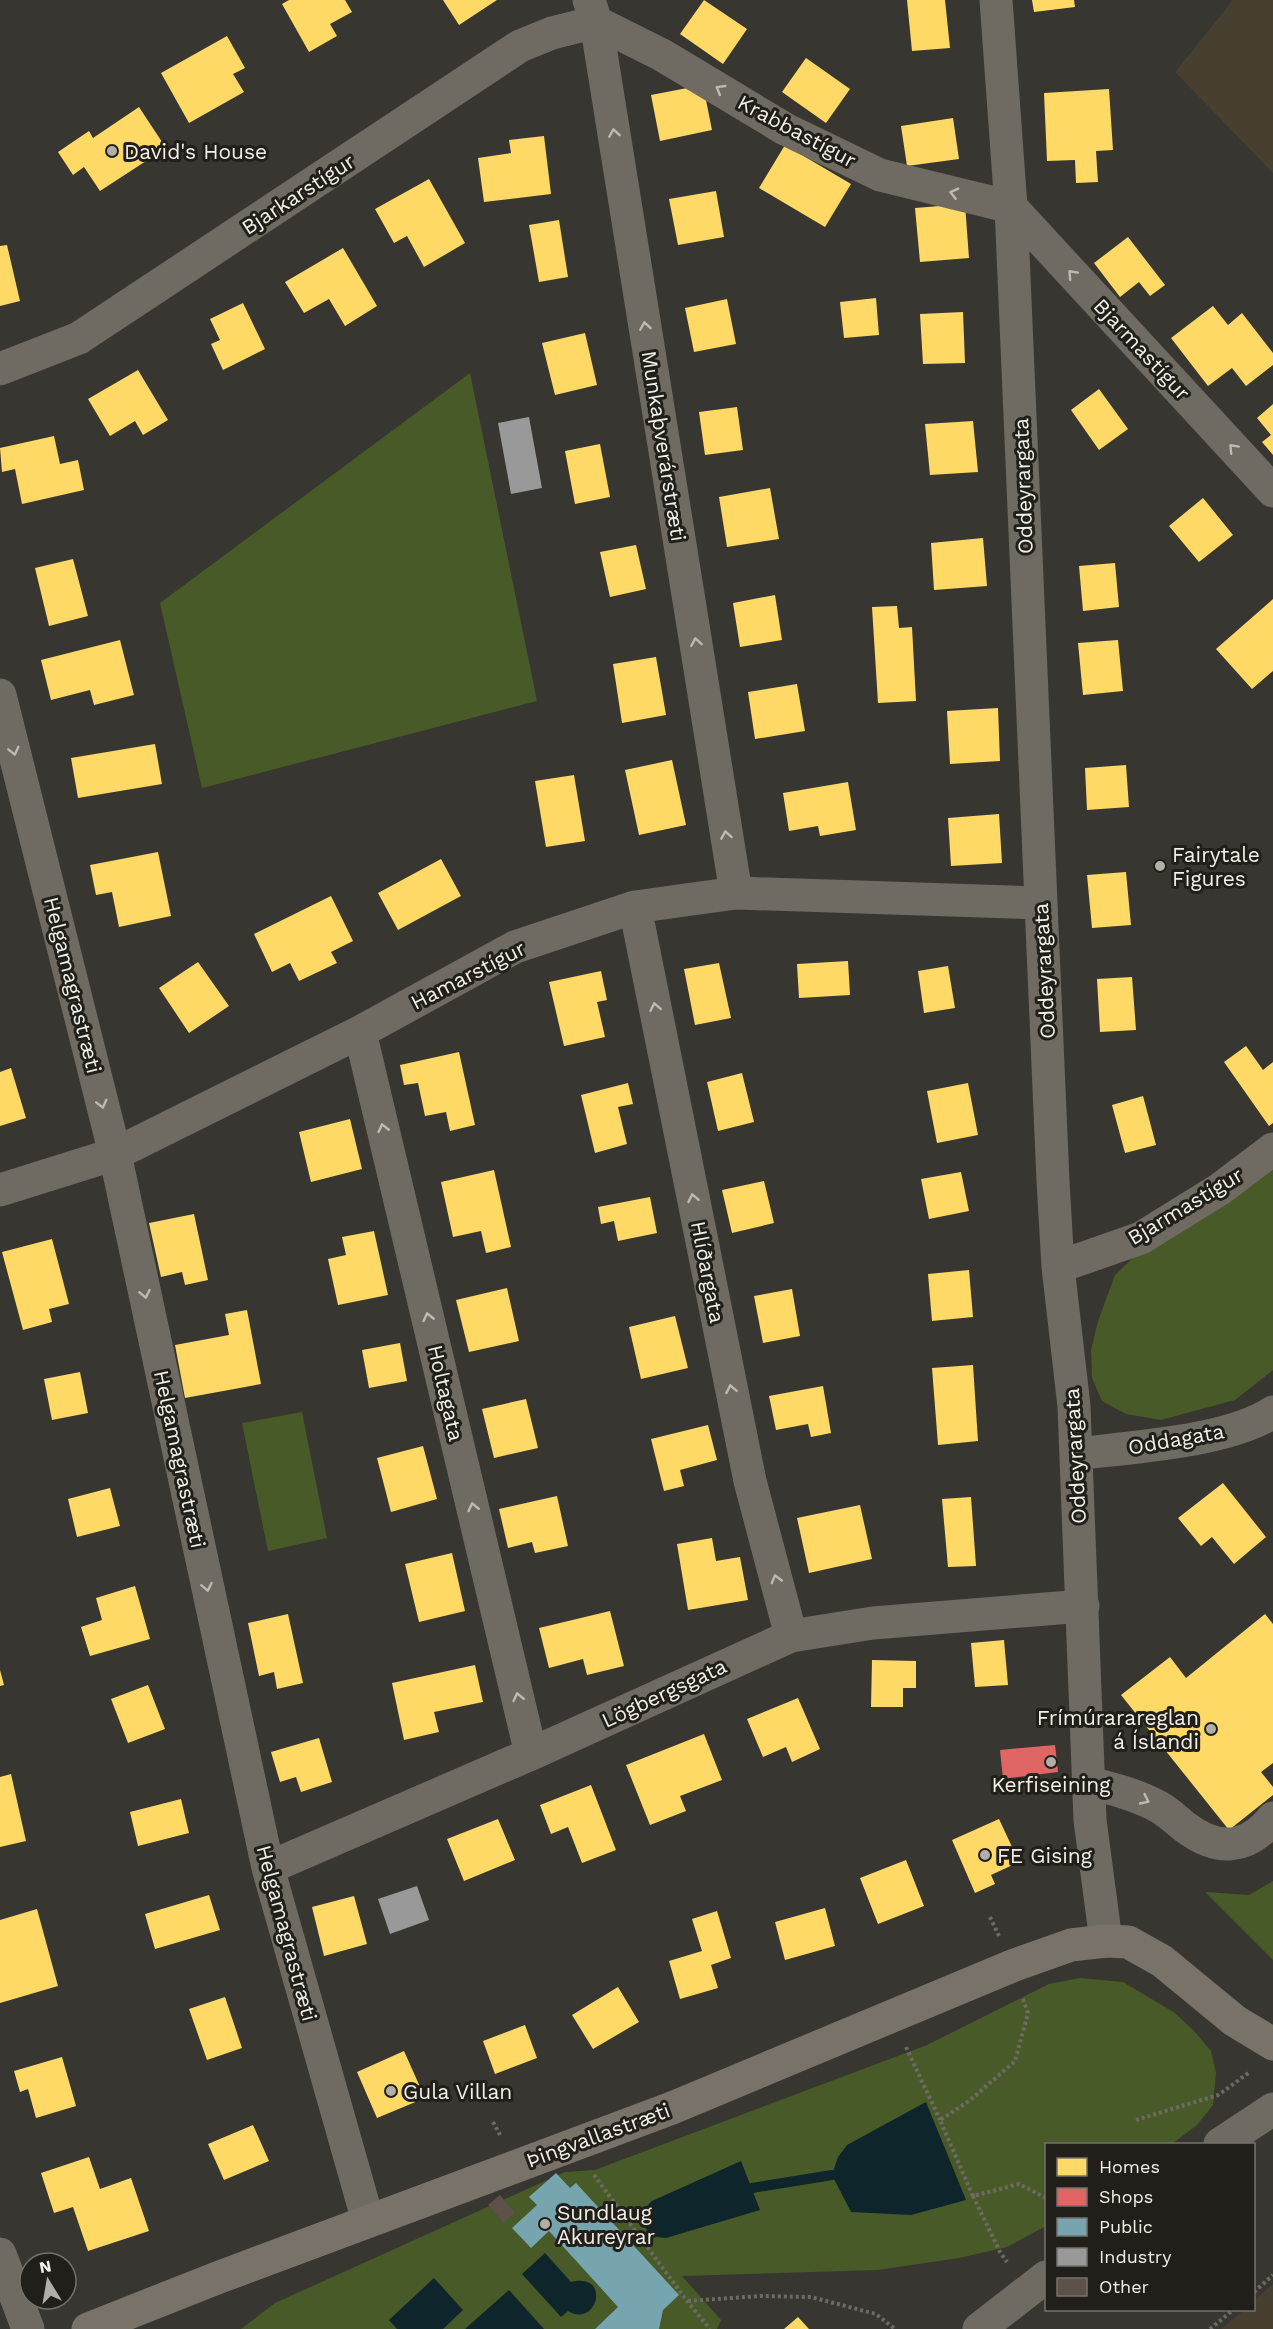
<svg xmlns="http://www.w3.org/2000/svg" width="1273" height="2329" font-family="'Work Sans',sans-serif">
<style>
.built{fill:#473f2f}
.green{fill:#485a27}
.water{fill:#0d252b}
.homes{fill:#ffd966}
.shops{fill:#e06666}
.public{fill:#76a5af}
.industry{fill:#999}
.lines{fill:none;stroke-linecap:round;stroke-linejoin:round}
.stream{stroke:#0d252b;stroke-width:10}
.building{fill:#5d5149}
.path{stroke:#6e6a64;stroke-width:4;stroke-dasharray:3 3;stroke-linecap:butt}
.minor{stroke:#6f6a62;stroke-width:33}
.major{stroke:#797269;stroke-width:33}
.oneway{stroke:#bebab2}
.poi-dot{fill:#b2aea8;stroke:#211f1a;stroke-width:2}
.labels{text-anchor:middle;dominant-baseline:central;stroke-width:6;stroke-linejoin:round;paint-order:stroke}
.street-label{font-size:21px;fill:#f3efe8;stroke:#211f1a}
.poi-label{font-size:21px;fill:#f3efe8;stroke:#211f1a;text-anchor:start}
</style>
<rect width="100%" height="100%" fill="#383630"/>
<!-- built -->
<path class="built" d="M1233,0h40v173l-98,-101z
M1273,2284v45h-52l23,-19h10v-9z"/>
<!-- green -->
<path class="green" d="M470,373l67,328 -335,87 -42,-185z
M1273,1161v209l-38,30 -74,20 -35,-6 -24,-13 -10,-23 -1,-28 7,-29 17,-46 22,-21z
M302,1412l25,126 -59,13 -26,-128z
M1273,1881v79l-68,-68 44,3z
M1080,1978l43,4 52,31 21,20 15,18 5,22 -3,32 -16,20 -25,19h-126v82l-39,21 -48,11 -81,12 -196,6 39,44 -4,9h-476l34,-26 290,-131 30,-2 332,-125 122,-61z"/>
<!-- water -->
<path class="water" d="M926,2102l40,98 -55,15 -60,-3 -19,-37 6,-18 9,-12z
M741,2161l19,49 -94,28c-22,0 -31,-22 -14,-37z
M545,2253l26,29c41,-10 26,47 -3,29l-7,6 -39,-43z
M434,2278l29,32 -20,19h-46l-8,-9z
M509,2290l35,39h-79z"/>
<!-- homes -->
<path class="homes" d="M289,0h56l7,12 -22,12 7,12 -28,16 -27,-48z
M443,0h54l-38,25z
M704,0l43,29 -24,35 -43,-30z
M907,0h38l5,48 -38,3z
M1032,0h42l1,7 -41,5z
M227,36l18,32 -12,6 11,18 -55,31 -28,-50z
M806,58l44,31 -24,34 -44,-31z
M703,85l9,45 -52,11 -9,-46z
M1109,89l4,61 -17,1 2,31 -22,1 -1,-23 -28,1 -3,-68z
M139,107l27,41 -66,43 -16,-24 -11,8 -15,-23 31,-21 4,7z
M953,118l6,41 -52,7 -6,-40z
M544,136l7,58 -67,8 -6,-44 33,-5 -2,-13z
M785,145l66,39 -26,43 -66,-39z
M429,179l36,64 -41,24 -17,-31 -13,7 -19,-34z
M716,191l8,46 -46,8 -9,-46z
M965,204l4,54 -49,4 -5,-54z
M559,220l9,57 -29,5 -10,-57z
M1128,237l37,48 -15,11 -11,-14 -19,15 -26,-34z
M7,245l13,56 -20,5v-60z
M343,248l34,58 -32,20 -16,-27 -25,14 -19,-31z
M876,298l3,37 -35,3 -4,-36z
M727,299l9,45 -42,8 -9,-44z
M243,303l22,46 -42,21 -12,-26 9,-4 -10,-21z
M1213,306l15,19 14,-12 31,40v12l-27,21 -14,-18 -24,18 -37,-48z
M963,312l2,51 -42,1 -3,-50z
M585,333l12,52 -42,10 -13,-52z
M138,370l30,50 -25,15 -8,-14 -25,15 -22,-37z
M1099,389l29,40 -29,21 -28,-40z
M1273,404v51l-11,-13 9,-7 -14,-17z
M737,407l6,43 -38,5 -6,-43z
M973,421l5,51 -48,3 -5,-51z
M54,436l6,28 18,-4 6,30 -62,14 -7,-35 -13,3 -2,-24z
M600,444l10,53 -35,7 -10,-53z
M770,488l9,51 -52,8 -8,-50z
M1203,498l30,37 -34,27 -30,-36z
M983,538l4,48 -53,4 -3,-47z
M636,545l10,44 -36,8 -10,-45z
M73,559l15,57 -39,10 -14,-58z
M1115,563l4,44 -36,4 -4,-45z
M775,595l7,45 -42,7 -7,-44z
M1273,599v72l-21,18 -36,-40z
M897,606l2,22 13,-1 4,74 -38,2 -6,-96z
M120,640l14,55 -40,10 -4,-15 -39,10 -10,-40z
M1118,640l5,51 -40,4 -5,-52z
M656,657l10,58 -44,8 -9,-59z
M797,684l8,47 -50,8 -7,-47z
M998,708l2,53 -50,3 -3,-53z
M155,744l7,40 -84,14 -7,-40z
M672,760l14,65 -47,10 -14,-65z
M1126,765l3,42 -42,3 -2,-42z
M574,775l11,66 -39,6 -11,-66z
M848,782l8,48 -36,6 -2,-10 -29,5 -6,-38z
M999,814l3,49 -51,3 -3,-48z
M158,852l13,64 -52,11 -7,-35 -16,3 -6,-30z
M441,859l20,37 -63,34 -20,-37z
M1126,872l5,53 -39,3 -5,-53z
M331,896l22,45 -22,11 6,11 -38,18 -9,-18 -18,9 -18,-38z
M848,961l2,34 -51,3 -2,-34z
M198,962l31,44 -40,27 -30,-45z
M719,963l12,55 -36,7 -11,-56z
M948,966l7,42 -31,5 -6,-42z
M601,971l6,29 -10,2 8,35 -41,9 -15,-64z
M1132,977l4,53 -36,2 -3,-53z
M1246,1046l17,24 10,-8v61l-4,3 -45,-64z
M459,1052l16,73 -25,6 -4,-19 -21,4 -7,-33 -14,2 -4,-20z
M11,1068l15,50 -26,8v-54z
M742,1073l12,49 -36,9 -11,-49z
M628,1083l5,21 -15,3 9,37 -32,9 -14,-58z
M968,1083l10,52 -41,8 -10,-52z
M1143,1096l13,49 -31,8 -13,-48z
M350,1119l12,50 -51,13 -12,-50z
M494,1170l17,77 -25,6 -5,-22 -28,6 -12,-55z
M961,1172l8,39 -40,8 -8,-40z
M764,1181l10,42 -42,10 -10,-43z
M650,1197l7,36 -39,8 -4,-20 -13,3 -3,-17z
M194,1214l14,66 -23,5 -3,-13 -21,5 -12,-54z
M374,1231l14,64 -50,10 -10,-46 18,-4 -4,-18z
M52,1239l17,65 -20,5 3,13 -29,8 -21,-78z
M969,1270l4,47 -41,4 -4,-47z
M507,1288l12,53 -50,11 -13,-52z
M792,1289l8,47 -37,7 -9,-47z
M247,1310l14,74 -76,14 -10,-53 54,-10 -4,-21z
M675,1316l13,52 -47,11 -12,-52z
M400,1343l7,38 -38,7 -7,-38z
M973,1365l5,76 -40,4 -6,-77z
M80,1372l8,41 -36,7 -8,-41z
M823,1386l8,47 -20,4 -3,-13 -32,6 -7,-34z
M526,1399l12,49 -44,10 -12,-49z
M708,1425l9,35 -37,10 4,16 -20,5 -13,-52z
M423,1446l14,53 -46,13 -14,-54z
M1223,1483l43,54 -32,27 -22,-27 -11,9 -23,-28z
M110,1488l10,38 -43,11 -9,-38z
M557,1496l11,50 -33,7 -3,-11 -24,6 -9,-39z
M971,1497l5,69 -28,1 -6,-68z
M860,1505l12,54 -63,14 -12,-55z
M712,1538l4,23 24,-4 8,43 -60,10 -11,-66z
M452,1553l13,58 -46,11 -14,-58z
M135,1586l15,53 -60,17 -9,-29 21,-7 -6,-22z
M610,1611l14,55 -37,9 -4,-16 -34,9 -10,-40z
M288,1614l15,69 -26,6 -3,-17 -15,4 -11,-53z
M1265,1614l8,10v139l-12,9 12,15v8l-44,35 -108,-135 49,-38 16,21z
M1004,1640l4,45 -33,2 -4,-44z
M872,1660l44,1v27h-13v19h-32z
M475,1665l8,37 -49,10 5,20 -35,8 -12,-57z
M0,1670l4,15 -4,1z
M148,1685l17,44 -37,14 -17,-44z
M798,1698l22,51 -28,13 -6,-15 -23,10 -16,-38z
M704,1734l18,46 -42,16 6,15 -36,14 -24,-60z
M319,1738l13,44 -31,10 -5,-15 -16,5 -9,-30z
M11,1774l15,67 -26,6v-70z
M591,1785l25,65 -34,13 -14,-36 -17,7 -11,-29z
M181,1799l8,34 -51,13 -8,-34z
M498,1819l17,41 -51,21 -17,-42z
M999,1819l20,43 -28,13 4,9 -20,9 -23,-53z
M906,1860l18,46 -46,18 -18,-46z
M209,1895l11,35 -65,19 -10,-35z
M354,1896l13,48 -43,12 -12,-49z
M825,1908l10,38 -50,14 -10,-38z
M37,1909l21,77 -58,17v-83z
M717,1911l14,47 -20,7 7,23 -38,11 -11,-38 33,-10 -10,-32z
M618,1987l21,35 -46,27 -21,-34z
M225,1997l17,51 -35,12 -18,-51z
M525,2025l12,33 -42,16 -12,-33z
M404,2051l21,47 -48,20 -20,-46z
M62,2057l14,49 -40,12 -8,-29 -8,3 -6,-21z
M253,2125l16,36 -45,19 -16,-36z
M89,2157l11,32 31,-11 18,53 -61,20 -15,-44 -19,6 -13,-40z
M798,2317l11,12h-25z"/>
<!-- shops -->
<path class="shops" d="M1055,1745l3,27 -55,7 -3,-29z"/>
<!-- public -->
<path class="public" d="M556,2173l14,15 6,-5 103,112 -16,15 -4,19h-64l23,-22 -69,-76 -18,17 -19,-20 25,-23 -8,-8z"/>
<!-- industry -->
<path class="industry" d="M529,417l13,71 -31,6 -13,-71z
M417,1886l12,34 -39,14 -12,-35z"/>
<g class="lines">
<!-- stream -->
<path class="stream" d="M752,2188l80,-13"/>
</g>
<!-- building -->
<path class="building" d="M500,2195l15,18 -11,10 -16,-18z"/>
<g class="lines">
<!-- path -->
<path class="path" d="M990,1917l9,19
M1023,1999l5,14 -13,48 -46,40 -29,19 33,76 46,-12 27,14
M906,2047l34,73
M1136,2120l82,-25 32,-23
M493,2122l7,13
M594,2175l93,126 23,28
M973,2196l27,56 7,10
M1254,2292l19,-17
M688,2301l72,-5 51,1 65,17 19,15
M1210,2329l23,-19"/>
<!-- minor -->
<path class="minor" d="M589,0l7,22 140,871
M996,0l15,207 42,974 5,86 16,139 16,414 16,121
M0,369l79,-31 441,-292 32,-13 44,-11 66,33 123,74 95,46 131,32 262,284
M0,695l115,459 153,714 100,353
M635,907l115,574 41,155
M360,1032l171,722
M0,1190l115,-36 245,-122 155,-85 120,-40 101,-14 305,10
M1058,1267l83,-29 79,-49 53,-40
M1076,1454c55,-7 152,-12 197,-42
M1089,1783c25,6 48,12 70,24 9,5 17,13 26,20 33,25 62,23 88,-9
M268,1868l263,-114 260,-118 82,-13 210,-17
M1220,2144l53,-35
M0,2254l28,75
M979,2329l67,-52"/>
<!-- major -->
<path class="major" d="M88,2329l129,-51 455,-170 340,-142 59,-21 35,-4 22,1 34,19 73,60 38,23"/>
</g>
<!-- one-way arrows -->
<defs><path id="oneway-chevron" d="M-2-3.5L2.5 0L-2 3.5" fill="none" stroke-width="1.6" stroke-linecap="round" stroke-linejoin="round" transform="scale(1.5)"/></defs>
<g class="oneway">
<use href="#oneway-chevron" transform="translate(720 89) rotate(-149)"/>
<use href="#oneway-chevron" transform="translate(614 133) rotate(-99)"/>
<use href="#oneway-chevron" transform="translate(954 193) rotate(-166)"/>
<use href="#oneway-chevron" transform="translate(1072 274) rotate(-133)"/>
<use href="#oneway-chevron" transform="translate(645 326) rotate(-99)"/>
<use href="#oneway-chevron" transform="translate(1233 448) rotate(-133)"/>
<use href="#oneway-chevron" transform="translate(696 642) rotate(-99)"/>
<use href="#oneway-chevron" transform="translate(14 751) rotate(76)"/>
<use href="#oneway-chevron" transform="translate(726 835) rotate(-99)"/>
<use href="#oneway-chevron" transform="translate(655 1007) rotate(-101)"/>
<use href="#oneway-chevron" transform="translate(102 1104) rotate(76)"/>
<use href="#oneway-chevron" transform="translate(383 1128) rotate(-103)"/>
<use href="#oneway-chevron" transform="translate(693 1198) rotate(-101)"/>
<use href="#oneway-chevron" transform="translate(145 1294) rotate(78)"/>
<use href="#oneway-chevron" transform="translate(428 1317) rotate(-103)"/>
<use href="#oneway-chevron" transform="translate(731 1389) rotate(-101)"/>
<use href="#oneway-chevron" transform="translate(473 1507) rotate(-103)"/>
<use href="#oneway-chevron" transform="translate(776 1579) rotate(-105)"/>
<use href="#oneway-chevron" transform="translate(207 1587) rotate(78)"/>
<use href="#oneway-chevron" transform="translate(518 1697) rotate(-103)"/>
<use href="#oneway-chevron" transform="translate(1145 1800) rotate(25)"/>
</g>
<!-- markers -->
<g class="poi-dot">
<circle cx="112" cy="151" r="6"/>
<circle cx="1160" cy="866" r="6"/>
<circle cx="1211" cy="1729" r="6"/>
<circle cx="1051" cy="1762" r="6"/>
<circle cx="985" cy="1855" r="6"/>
<circle cx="391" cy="2091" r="6"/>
<circle cx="545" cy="2224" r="6"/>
</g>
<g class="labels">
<!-- street labels -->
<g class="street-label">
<text transform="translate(797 131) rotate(28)">Krabbastígur</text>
<text transform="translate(298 194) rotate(-33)">Bjarkarstígur</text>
<text transform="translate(1142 349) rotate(47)">Bjarmastígur</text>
<text transform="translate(664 446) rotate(81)">Munkaþverárstræti</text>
<text transform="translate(1023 486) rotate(-92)">Oddeyrargata</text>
<text transform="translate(1044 971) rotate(-93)">Oddeyrargata</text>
<text transform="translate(468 975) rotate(-27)">Hamarstígur</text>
<text transform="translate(73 985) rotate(76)">Helgamagrastræti</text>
<text transform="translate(1185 1206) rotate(-31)">Bjarmastígur</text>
<text transform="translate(708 1272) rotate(79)">Hlíðargata</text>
<text transform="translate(446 1393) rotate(77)">Holtagata</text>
<text transform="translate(1176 1439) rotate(-10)">Oddagata</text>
<text transform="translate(1075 1456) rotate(-93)">Oddeyrargata</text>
<text transform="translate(180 1459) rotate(78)">Helgamagrastræti</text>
<text transform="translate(664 1693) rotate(-25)">Lögbergsgata</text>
<text transform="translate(287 1933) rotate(75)">Helgamagrastræti</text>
<text transform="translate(598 2135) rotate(-20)">Þingvallastræti</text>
</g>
<!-- poi labels -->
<g class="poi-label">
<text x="124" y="151">David's House</text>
<text x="1172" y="854">Fairytale<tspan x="1172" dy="24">Figures</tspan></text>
<text x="1199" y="1717" text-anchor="end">Frímúrarareglan<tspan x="1199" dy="24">á Íslandi</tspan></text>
<text x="1051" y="1784" text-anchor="middle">Kerfiseining</text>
<text x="997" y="1855">FE Gising</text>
<text x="403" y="2091">Gula Villan</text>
<text x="557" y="2212">Sundlaug<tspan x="557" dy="24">Akureyrar</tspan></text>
</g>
</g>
<!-- legend -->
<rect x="1045" y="2143" width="210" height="168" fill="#211f1a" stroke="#75726c" stroke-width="1.5"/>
<rect x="1057" y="2158" width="30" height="18" fill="#ffd966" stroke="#75726c" stroke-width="1.5"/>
<text x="1099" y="2173" font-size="18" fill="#f3efe8">Homes</text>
<rect x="1057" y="2188" width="30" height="18" fill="#e06666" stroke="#75726c" stroke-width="1.5"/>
<text x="1099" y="2203" font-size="18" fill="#f3efe8">Shops</text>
<rect x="1057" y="2218" width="30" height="18" fill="#76a5af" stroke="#75726c" stroke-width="1.5"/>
<text x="1099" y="2233" font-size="18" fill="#f3efe8">Public</text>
<rect x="1057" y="2248" width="30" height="18" fill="#999999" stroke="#75726c" stroke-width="1.5"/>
<text x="1099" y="2263" font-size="18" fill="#f3efe8">Industry</text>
<rect x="1057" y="2278" width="30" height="18" fill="#5d5149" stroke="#75726c" stroke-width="1.5"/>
<text x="1099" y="2293" font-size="18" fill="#f3efe8">Other</text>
<!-- north arrow -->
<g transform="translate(48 2281) rotate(349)"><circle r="28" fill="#211f1a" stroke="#75726c" stroke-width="1.5"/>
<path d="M0-4.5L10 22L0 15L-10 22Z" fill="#b2aea8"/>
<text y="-9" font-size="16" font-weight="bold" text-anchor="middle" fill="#f3efe8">N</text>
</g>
</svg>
